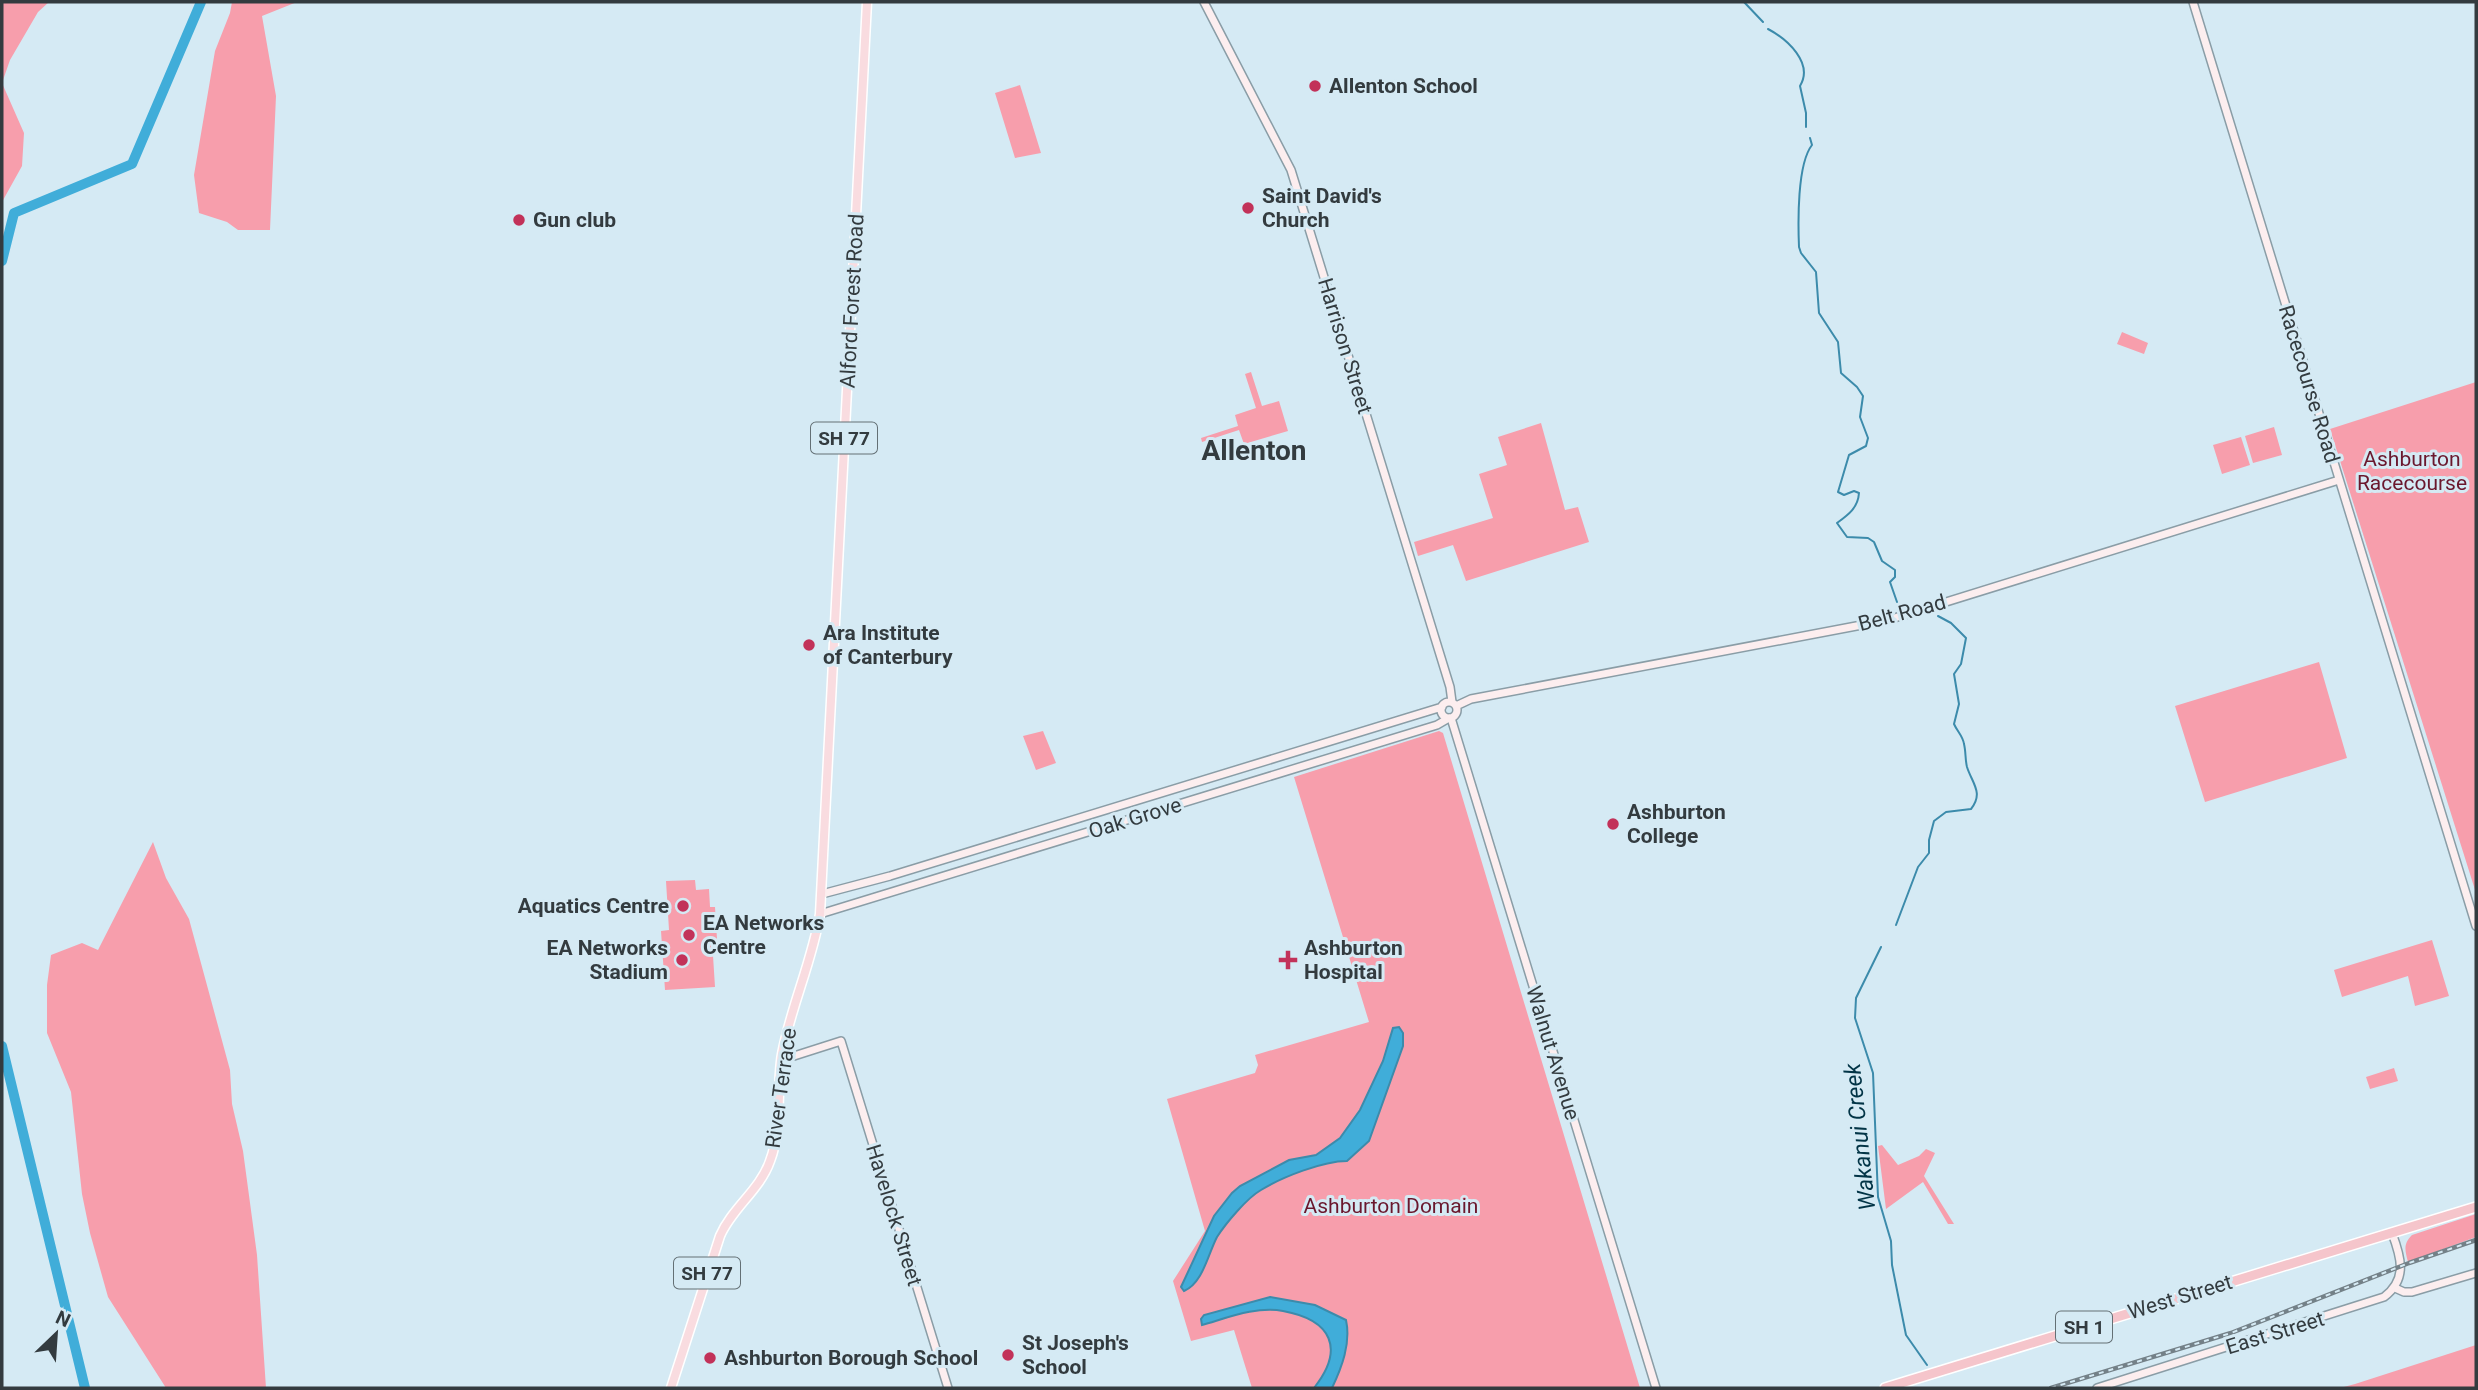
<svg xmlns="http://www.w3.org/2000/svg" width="2478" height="1390" font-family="Roboto,sans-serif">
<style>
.green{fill:#f79eac}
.water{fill:#40add9;stroke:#3c8bab;stroke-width:2}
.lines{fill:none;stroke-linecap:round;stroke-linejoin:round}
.stream{stroke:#3c8bab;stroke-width:2}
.river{stroke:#40add9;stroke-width:10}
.secondary-casing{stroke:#8a9da6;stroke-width:10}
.primary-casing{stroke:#fff;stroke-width:11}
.highway-casing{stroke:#fff;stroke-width:12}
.secondary{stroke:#fceeef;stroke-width:7}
.primary{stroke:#f9dce0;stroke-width:8}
.highway{stroke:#f5c5cb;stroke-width:9}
.rail-casing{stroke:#748188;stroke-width:4.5}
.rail{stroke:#d5eaf4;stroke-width:2;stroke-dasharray:5;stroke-linecap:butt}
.poi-dot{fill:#c23259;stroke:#d5eaf4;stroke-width:2.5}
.labels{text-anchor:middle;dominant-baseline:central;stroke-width:6;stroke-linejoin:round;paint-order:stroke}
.shield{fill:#d5eaf4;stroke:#647075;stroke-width:2}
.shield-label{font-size:19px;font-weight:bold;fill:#333b3f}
.poi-label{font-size:21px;font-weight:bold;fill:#333b3f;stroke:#d5eaf4;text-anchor:start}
.street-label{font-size:21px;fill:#333b3f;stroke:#d5eaf4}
.park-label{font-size:21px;fill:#6a172d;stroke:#d5eaf4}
.water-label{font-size:23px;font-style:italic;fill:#023446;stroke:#d5eaf4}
.district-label{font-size:28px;font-weight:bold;fill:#333b3f;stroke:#d5eaf4}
</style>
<rect width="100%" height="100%" fill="#d5eaf4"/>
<!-- green -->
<path class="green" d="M2,2h47l-11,10 -28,48 -8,23 22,50 -2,33 -20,36z
M232,2h65l-35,14 14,80 -6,134h-32l-11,-8 -28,-9 -5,-38 21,-124 15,-38z
M1020,85l21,68 -26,5 -20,-65z
M2122,332l26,11 -4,11 -27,-10z
M1251,372l11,34 17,-5 9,30 -44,13 -5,-14 -37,12 -1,-4 37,-12 -3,-11 21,-7 -11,-34z
M2476,382v511l-146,-464z
M1541,423l24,87 13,-3 11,35 -123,39 -13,-36 -35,11 -4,-14 79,-24 -14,-44 28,-9 -9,-28z
M2274,427l8,28 -29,8 -8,-27z
M2241,437l9,28 -28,9 -9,-29z
M2319,662l28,96 -142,44 -30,-96z
M1043,731l13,32 -20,7 -13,-34z
M1439,731l4,2 197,655h-388l-18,-58 -43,11 -18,-60 32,-50 -38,-132 88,-26 3,-8 -3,-10 114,-33 -75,-245z
M153,842l13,36 23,41 41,151 2,34 11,47 14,104 9,133h-100l-58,-91 -18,-64 -8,-39 -11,-102 -24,-59v-48l4,-30 31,-12 16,7z
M695,880l1,10 13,-1 1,18h5l2,32 -5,1 3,47 -50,3 -4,-59 8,-1 -3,-49z
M2432,940l17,56 -34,10 -7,-30 -66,21 -8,-27z
M2394,1068l4,13 -28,8 -4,-12z
M1882,1145l16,20 21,-9 7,-7 9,4 -11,23 30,48h-6l-25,-42 -37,27 -8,-63z
M2476,1214v23l-68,25c-3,-12 -5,-18 4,-27z
M2476,1345v43h-136l15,-4z"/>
<!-- water -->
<path class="water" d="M1399,1027l4,6v13l-34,95 -22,20c-24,0 -65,16 -86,29 -14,8 -35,33 -44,47 -9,17 -14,46 -33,54l-3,-4 33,-71 18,-23 8,-7 49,-26 27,-5 24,-17 20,-28 23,-49 10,-33z
M1270,1297l45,8 31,15c5,23 -4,47 -14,68h-18c31,-39 18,-68 -31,-77 -27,-5 -56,7 -81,14l-1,-6 3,-4z"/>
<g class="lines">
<!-- stream -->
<path class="stream" d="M1744,2l19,20
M1768,29c19,10 46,34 32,57l6,27v14
M1810,138l2,7c-15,19 -14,78 -13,102l2,6 15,19 3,41 19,29 3,31 16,14 6,9 -3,21 8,21 -2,8 -17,9 -11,37 6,3 10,-4 5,2c-1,15 -11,22 -22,30l10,14 21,1 6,4 8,19 13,9v7l-5,5 7,20
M1896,925l22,-58 11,-14v-13l5,-19 12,-9 25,-3c13,-16 1,-26 -4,-42 -2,-8 -1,-15 -3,-23 -1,-8 -7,-13 -10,-20l5,-20 -5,-30 7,-10 5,-26 -15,-15 -13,-7
M1881,947l-25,51 -1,20 18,55 5,124 13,44 1,24 14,70 21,30"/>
<!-- river -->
<path class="river" d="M2,261l12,-48 118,-49 69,-162
M2,1046l83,342"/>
<defs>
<path id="secondary" d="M1204,2l87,168 159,517 2,15
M2193,2l283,924
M1441 710a8 8 0 1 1 16 0a8 8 0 1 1-16 0Z
M1456,706l15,-7 417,-79 451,-140
M1451,718l205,670
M822,894l68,-18 552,-169
M820,914l617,-189 12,-7
M782,1056h12l47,-15 107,347
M2395,1288l9,4h8l64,-19
M2097,1388l287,-91c24,-18 17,-40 8,-64"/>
<path id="primary" d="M671,1388l49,-152c12,-28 40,-46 50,-75 13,-34 6,-73 12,-107 9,-48 30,-92 38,-140l47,-912"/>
<path id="highway" d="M1885,1388l591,-181"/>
</defs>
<!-- secondary casing -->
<use href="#secondary" class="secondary-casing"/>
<!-- primary casing -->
<use href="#primary" class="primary-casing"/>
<!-- highway casing -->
<use href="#highway" class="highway-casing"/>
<!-- secondary -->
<use href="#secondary" class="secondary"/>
<!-- primary -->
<use href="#primary" class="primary"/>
<!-- highway -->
<use href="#highway" class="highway"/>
<defs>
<path id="rail" d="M2051,1388l180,-55 178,-70 67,-23"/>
</defs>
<!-- rail casing -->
<use href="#rail" class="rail-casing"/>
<!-- rail -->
<use href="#rail" class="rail"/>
</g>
<!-- markers -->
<g class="poi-dot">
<circle cx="1315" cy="86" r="7"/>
<circle cx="1248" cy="208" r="7"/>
<circle cx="519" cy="220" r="7"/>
<circle cx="809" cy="645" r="7"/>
<circle cx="1613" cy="824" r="7"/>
<circle cx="683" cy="906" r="7"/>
<circle cx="689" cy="935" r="7"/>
<circle cx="682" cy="960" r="7"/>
<path d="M1284.5 949.5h7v7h7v7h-7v7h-7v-7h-7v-7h7z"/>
<circle cx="1008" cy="1355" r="7"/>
<circle cx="710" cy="1358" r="7"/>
</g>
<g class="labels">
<!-- shield labels -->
<g class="shield">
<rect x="811" y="422.5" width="66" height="31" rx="5"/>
<rect x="674" y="1257.5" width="66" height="31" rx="5"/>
<rect x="2056" y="1311.5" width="56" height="31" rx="5"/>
</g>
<g class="shield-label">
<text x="844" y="438">SH 77</text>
<text x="707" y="1273">SH 77</text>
<text x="2084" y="1327">SH 1</text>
</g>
<!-- poi labels -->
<g class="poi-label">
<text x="1329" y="86">Allenton School</text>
<text x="1262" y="196">Saint David's<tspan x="1262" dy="24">Church</tspan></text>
<text x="533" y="220">Gun club</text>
<text x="823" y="633">Ara Institute<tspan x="823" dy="24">of Canterbury</tspan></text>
<text x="1627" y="812">Ashburton<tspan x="1627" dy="24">College</tspan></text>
<text x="669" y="906" text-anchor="end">Aquatics Centre</text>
<text x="703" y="923">EA Networks<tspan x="703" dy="24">Centre</tspan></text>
<text x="668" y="948" text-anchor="end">EA Networks<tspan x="668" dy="24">Stadium</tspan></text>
<text x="1304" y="948">Ashburton<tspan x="1304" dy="24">Hospital</tspan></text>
<text x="1022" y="1343">St Joseph's<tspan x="1022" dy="24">School</tspan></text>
<text x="724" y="1358">Ashburton Borough School</text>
</g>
<!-- street labels -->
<g class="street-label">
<text transform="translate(852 301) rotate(-87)">Alford Forest Road</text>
<text transform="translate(1345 346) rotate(73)">Harrison Street</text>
<text transform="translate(2309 384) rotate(73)">Racecourse Road</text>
<text transform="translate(1902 613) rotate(-15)">Belt Road</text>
<text transform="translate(1135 818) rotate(-17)">Oak Grove</text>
<text transform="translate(1553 1053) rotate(73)">Walnut Avenue</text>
<text transform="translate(781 1088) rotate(-82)">River Terrace</text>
<text transform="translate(894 1215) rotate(73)">Havelock Street</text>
<text transform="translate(2180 1297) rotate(-17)">West Street</text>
<text transform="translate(2275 1333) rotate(-17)">East Street</text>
</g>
<!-- park labels -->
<g class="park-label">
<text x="2412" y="459">Ashburton<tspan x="2412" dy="24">Racecourse</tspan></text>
<text x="1391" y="1206">Ashburton Domain</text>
</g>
<!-- water labels -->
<g class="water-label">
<text transform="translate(1860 1137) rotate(-96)">Wakanui Creek</text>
</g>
<!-- district labels -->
<g class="district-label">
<text x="1254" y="450">Allenton</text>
</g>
</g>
<!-- border -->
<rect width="2478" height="1390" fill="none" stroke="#333b3f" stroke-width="7"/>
<!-- north arrow -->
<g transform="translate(56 1334) rotate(25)" stroke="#d5eaf4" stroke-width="5" paint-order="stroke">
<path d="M0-5L12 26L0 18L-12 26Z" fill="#333b3f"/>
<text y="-10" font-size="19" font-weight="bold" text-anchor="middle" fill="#333b3f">N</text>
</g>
</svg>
